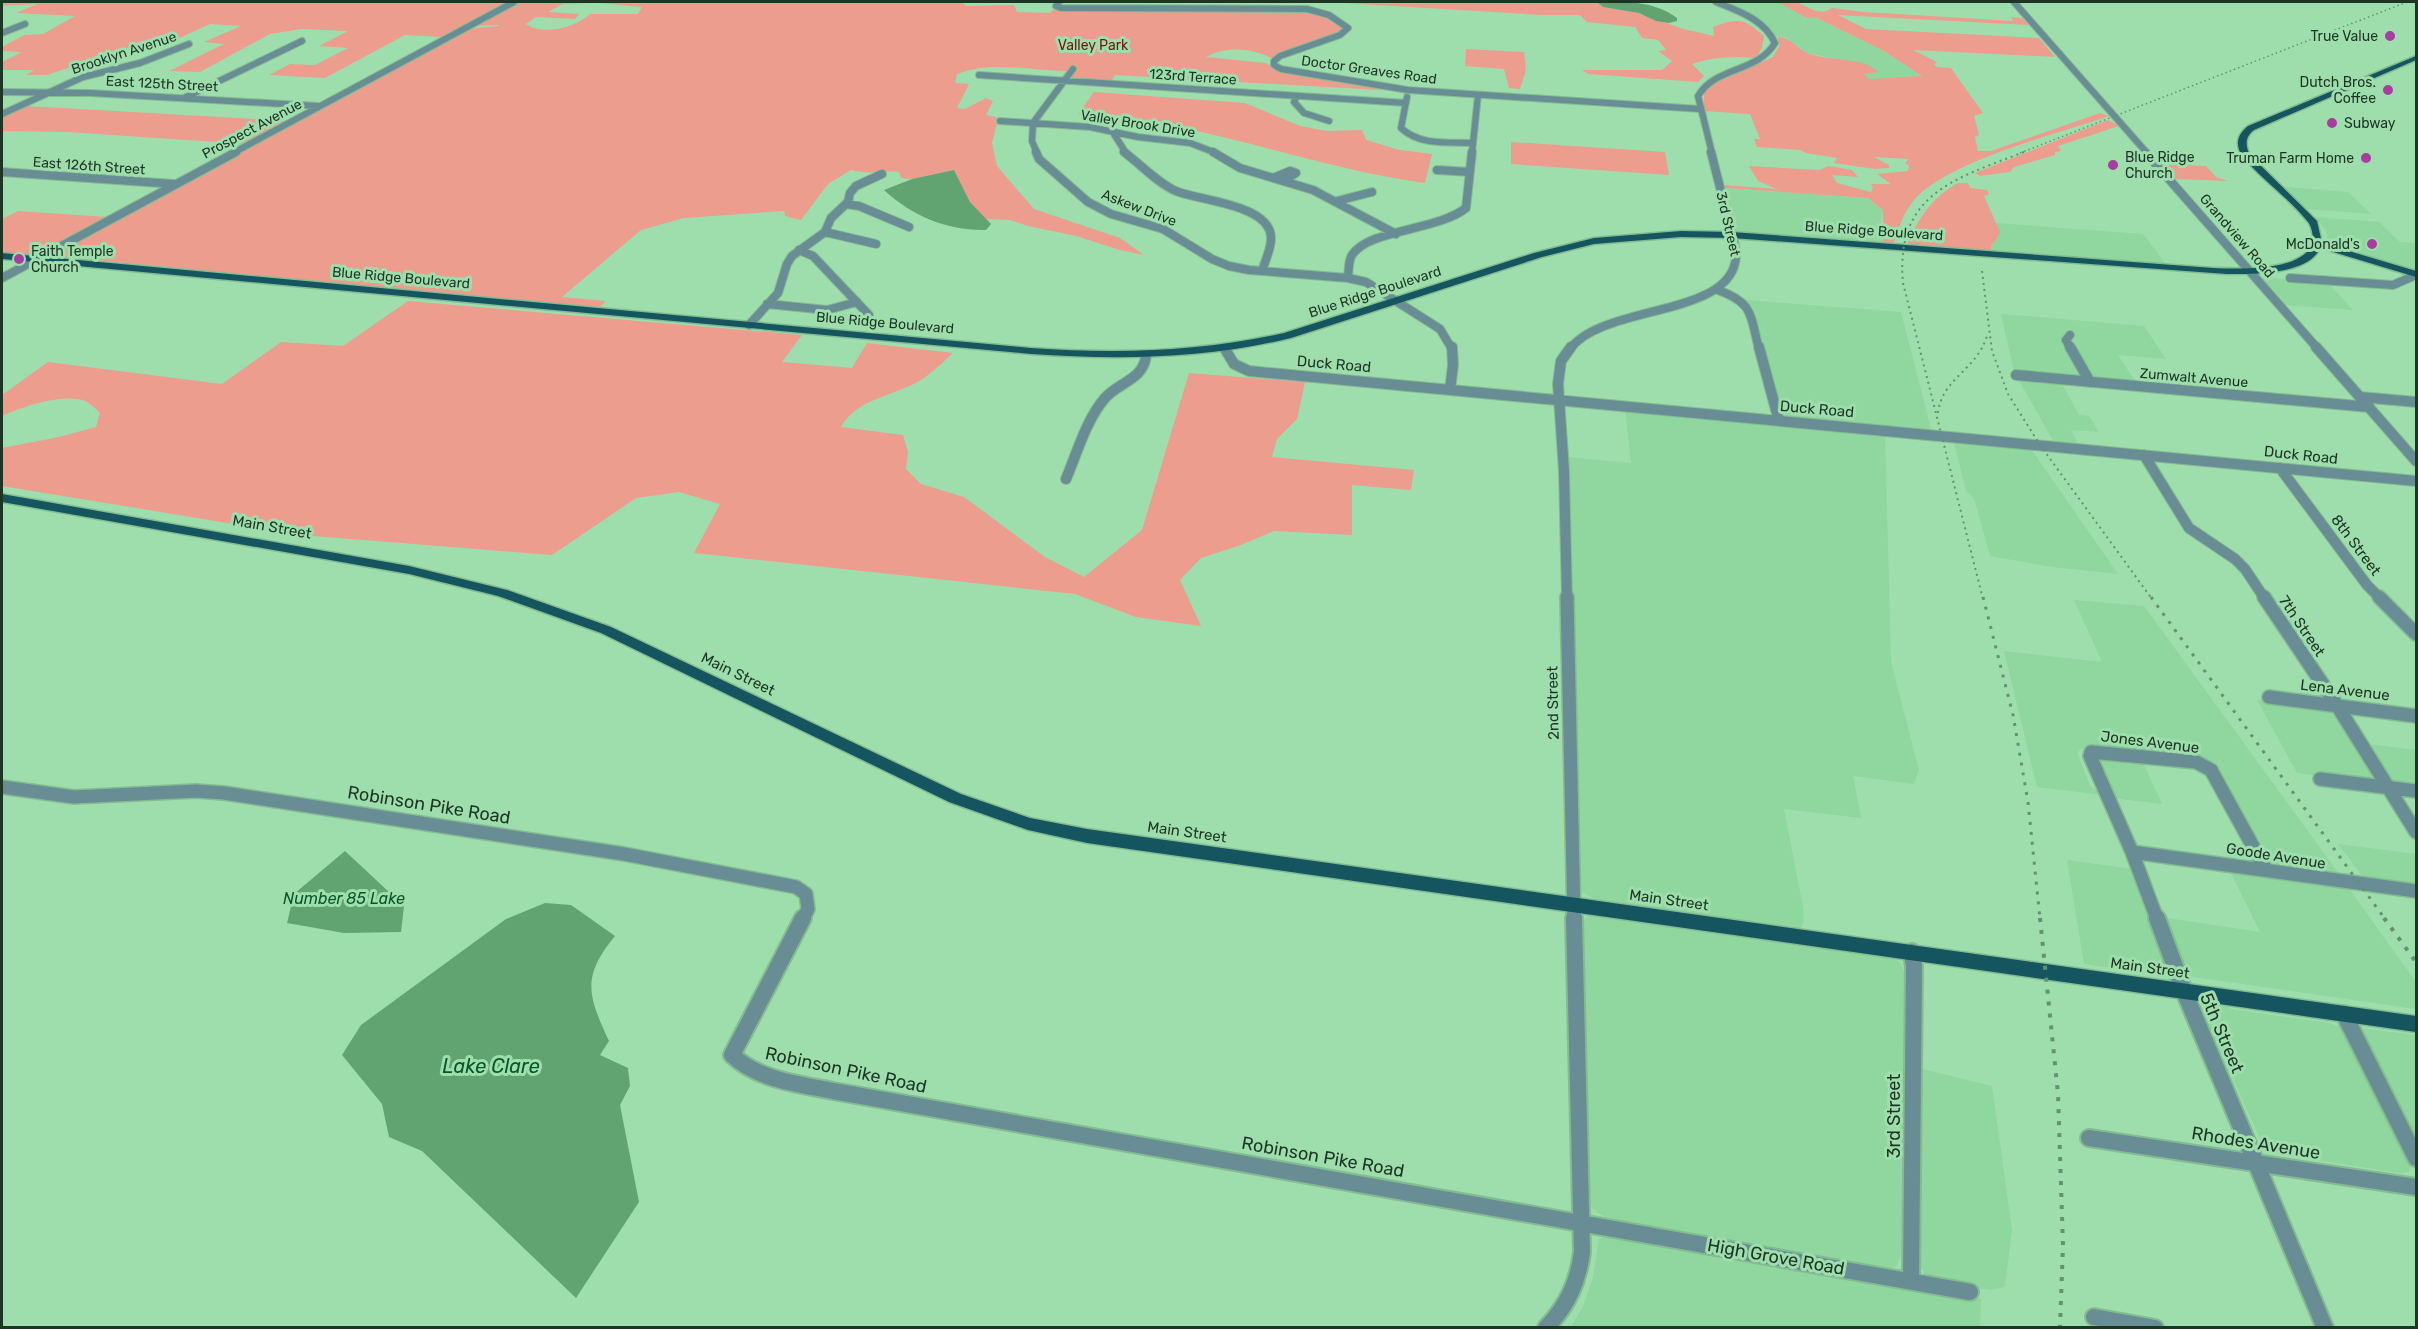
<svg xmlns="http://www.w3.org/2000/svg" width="2418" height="1329" font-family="Rubik,sans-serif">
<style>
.built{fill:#8fd69f}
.green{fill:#ec9d8e;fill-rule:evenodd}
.water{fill:#62a372}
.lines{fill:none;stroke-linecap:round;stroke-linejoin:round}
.minor-far4-casing{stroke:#84bc91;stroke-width:8}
.minor-far3-casing{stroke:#84bc91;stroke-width:10}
.minor-far2-casing{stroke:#84bc91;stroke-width:12}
.minor-far1-casing{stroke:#84bc91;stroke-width:16}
.minor-casing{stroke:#84bc91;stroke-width:20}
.major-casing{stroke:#84bc91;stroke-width:3}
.minor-far4{stroke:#688d94;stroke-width:6}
.minor-far3{stroke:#688d94;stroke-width:8}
.minor-far2{stroke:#688d94;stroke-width:10}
.minor-far1{stroke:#688d94;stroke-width:13}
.minor{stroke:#688d94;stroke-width:16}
.major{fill:#15555f;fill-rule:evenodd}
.rail-far3{stroke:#63926f;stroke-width:1.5;stroke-dasharray:1.5 3;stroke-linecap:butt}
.rail-far2{stroke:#63926f;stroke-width:2;stroke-dasharray:2 4;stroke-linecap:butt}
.rail-far1{stroke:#63926f;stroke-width:3;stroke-dasharray:3 7;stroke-linecap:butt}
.rail{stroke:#63926f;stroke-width:4;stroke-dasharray:4 8;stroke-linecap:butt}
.poi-dot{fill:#a73d9f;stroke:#9edead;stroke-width:2}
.labels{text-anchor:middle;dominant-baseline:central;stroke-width:6;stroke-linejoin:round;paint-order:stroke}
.far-poi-label{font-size:14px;fill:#1c3623;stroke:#9edead;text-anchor:end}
.far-park-label{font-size:14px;fill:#74170a;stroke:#9edead}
.far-street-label{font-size:14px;fill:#1c3623;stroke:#9edead}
.street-label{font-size:15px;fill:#1c3623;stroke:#9edead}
.water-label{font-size:16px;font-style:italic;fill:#075628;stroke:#9edead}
.near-street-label{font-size:18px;fill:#1c3623;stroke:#9edead}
.near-water-label{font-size:20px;font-style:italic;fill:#075628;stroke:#9edead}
</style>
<rect width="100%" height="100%" fill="#9edead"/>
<!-- built -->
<path class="built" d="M1720,2h57l30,16 8,-1 69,34 38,25 -53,3 -5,-5 14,-2 -30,-11 -41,-8 -22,-16h-9l-17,-15z
M2285,187l63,5 23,22 -65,-5z
M1724,188l144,10 15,12 -2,11 2,24 -146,-13 -4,-3z
M2315,217l64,5 21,20 16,1v27l-84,-25 -4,-3 -2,-11z
M1996,223l147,11 23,30 -175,-12v-7l4,-3 4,-10z
M2261,277l67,6 25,27 -68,-5z
M1744,300l157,12 31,121 -145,-15 -5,-3 -3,-4 -27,-101z
M2001,314l143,12 22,33 -48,-4 19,29 -123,-12z
M2017,377l44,5 18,33 10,1 10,16 -28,-2 8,16 -24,-2z
M1625,408l260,24 6,230 28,108 -5,14 -61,-8 8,42 -77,-9 19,98 1,14 -3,7 -205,-28 -16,-9 -13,-434 64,6z
M1953,438l76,8 89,128 -66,-7 -62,-11 -16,-58 -8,-7z
M2074,600l70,6 198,272 -66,-12 -12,-8 -8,-10 -46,-87 -121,-15 -10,4 -1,4 12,32 13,9 -66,-8 -33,-136 98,11z
M2257,700l70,8 7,3 45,69 -2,3 -80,-10z
M2369,744l47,6v37l-18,-2 -6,-4z
M2095,755l47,5 20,44 -50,-6z
M2338,844l78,10v33l-50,-6z
M2067,860l66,9 33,103 -24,1 -58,-9z
M2228,867l120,20 68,95v27l-229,-33 -26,-59 99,15z
M1591,914l297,41 12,8 6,12v270l-10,22 -12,4 -278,-53 -14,-10 -3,-17 -8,-269z
M2209,1002h12l10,7 98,14 11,4 72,136 -3,9 -10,1 -121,-19 -12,-6 -7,-11 -56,-126 1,-5z
M2359,1028l57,7v116z
M1923,1069l69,17 20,144 -7,57 -14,3 -51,-8 -15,-8 -6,-9 -2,-10z
M1607,1235h13l361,64 -1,28 -410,1 13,-21 10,-30 6,-38z"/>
<!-- green -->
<path class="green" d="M2,2h509l-69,35 -37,-2 -80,43 -56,-3 21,-11 25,1 33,-17 -29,-2 29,-15 -47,-2 -31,5 -70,38 -31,-1 55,-27 -20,-2 37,-16 -31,-2 -37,17 -22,-1 -104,35h-21l8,-5h-32v-8l20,-10 -20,-1v-4l22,-12 19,-1 32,-18 -59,-3 21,-9 -35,2z
M517,2h424l22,1 3,3 48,-1 3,7 33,1 4,-4 249,1 23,6 17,11 -1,4 -71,27c-19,-10 -45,-12 -65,-1l60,6 19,10 97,15 -2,2 -265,-15 -5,8 -48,-4 5,-8c-38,0 -75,-11 -110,3l-2,9 14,1 -12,24 8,1 21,-11 7,3 -7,14 10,2 1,6 -5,20 5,23 37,43 86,29 24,17 -24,-5 -44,-14 -48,-10 -18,-6 -24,-1 -16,-17 -16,-32 -42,9 -11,-1 -2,-6c-19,-2 -28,3 -48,-2l-23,14 -27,36 -16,-4 -1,-5 -100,7 -43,12 -79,67 44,4 -7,7 -546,-52v-3l413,-224 32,-3 1,-1 -28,1zM596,3l46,4 -4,7h-48c-15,14 -47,22 -64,10l10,-7 39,2 4,-5 -31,-2 15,-8z
M1326,2h271l6,5 36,6 44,16 31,7 -1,-9c25,-9 31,-9 51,9l-2,12 -6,10c-23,-2 -42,-1 -64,6l12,12 -6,6 -110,-8 -6,-4h80l10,-9 -14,-10 8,-1 -8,-10 -16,-2 -7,-11 -48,-5 -7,-7h-39z
M1777,2c6,0 14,-2 19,0 13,5 23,15 36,6l32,4 149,9 -2,-4 11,1 7,7 -191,-10 28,14 173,9 16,19 -142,-7 22,11 2,2 -3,1 3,3 14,1 32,45 -9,3 5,19 -4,2 3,14h13l109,-38 9,3c-48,17 -170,47 -198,88 -9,12 -13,27 -18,42l-10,-1v-35l-15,-12 -143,-10 -1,-3 53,4 -19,-8 -9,-15 71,4 8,-4 24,4 6,7 -26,-2 5,8 34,9 2,-5 -2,-3h20l-14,-10 31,-3 1,-5 -4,-3 4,-4 -35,-2 15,8v3l-14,1 -41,-6 3,-5 -31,-5 -6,-3 -43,-3 -3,-8h6l-10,-25 -46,-3v-19l11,-11 58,-24 6,-11 -1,-9c13,0 20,13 32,17 22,7 51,3 69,18l-15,2 5,5 53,-3 -38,-25 -69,-34 -8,1z
M1466,49l58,3 2,18 -6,19 -11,-1 -5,-19 -39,-3z
M1094,92l151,11 55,23 27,5 35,-1 4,10 34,10 32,4 -7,29c-117,-16 -228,-64 -347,-69z
M26,106l263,15 -42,23 -180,-12 -65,-1v-14z
M2108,120l11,6 -61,20 3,5 -6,1v3l-41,12 -4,5 -30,4 -5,-3z
M1511,142l154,10 4,23 -158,-11z
M2162,164l44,2 10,11 12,4 -53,-2z
M1958,183h10l2,5 17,2 2,4 -5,2 16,36 -5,10 -4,3v7l-85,-5c11,-27 26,-50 52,-64z
M18,211l90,6 -66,36 -7,3 -33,-3v-34z
M408,301l394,34 -20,27 70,6 15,-25 86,10c-10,9 -21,20 -32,27 -26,16 -64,18 -80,47l62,8 5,17 -2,17 15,15 43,13 81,60 39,20 58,-47 47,-157 116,9 -8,37 -20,20 -5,18 142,13 -3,20 -59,-5v50l-78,-4 -33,14 -40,13 -21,22 21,46 -65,-9 -61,-23 -381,-41 26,-49 -41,-12 -43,6 -84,57 -251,-20 -299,-49v-38l57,-11 37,-10 4,-14c-4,-4 -10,-10 -15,-12 -22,-8 -63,6 -83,15v-21l46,-33 174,22 59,-42 62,4z"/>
<!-- water -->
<path class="water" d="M1597,2c26,-1 59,-1 80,16v3l-8,2 -13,-2 -17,-8 -36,-6z
M954,170l16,32 21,22 -5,6c-38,1 -74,-14 -102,-40l28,-11z
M345,851l59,55 -3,26 -57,1 -57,-10 7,-29z
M545,903l26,2 44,31c-34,41 -27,60 -6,105l-9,14 28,13 2,18 -10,19 19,97 -63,96 -154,-147 -33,-14 -7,-33 -40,-49 19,-30 145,-106z"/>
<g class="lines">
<defs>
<path id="minor-far4" d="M1059,2l-3,4 5,2 246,1 22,6 19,13 -8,7 -60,21 -6,5v4l7,4 127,21 292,19
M2014,2l133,151
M2,33l23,-9
M979,75l427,28
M2,92l88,1 228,13
M1297,96l-3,6 10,11 25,8
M1407,97l-6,31c19,18 48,14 72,15
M184,98l118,-57
M2,114l81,-37 57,-14 49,-19
M1000,121l90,6 48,10 52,6 26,10
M1112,131l14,22
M233,153l281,-151
M1037,153l-5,-12 1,-18 40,-54
M1472,153l6,-58
M1712,153l-14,-57c18,-30 59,-23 77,-53 -11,-24 -37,-32 -59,-41"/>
<path id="minor-far3" d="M1036,152l3,7 49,43 23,12 52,15 49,30 17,7 20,4 99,8 18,4 74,47 12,20
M1124,152c15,11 36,33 52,39 23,10 96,13 95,48 0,10 -6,22 -9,32
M1213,152l27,16 73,22 83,44
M2145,152l173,197
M1437,170l33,2
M2,172l172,12
M1273,178l17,-7 6,2 -12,8
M1337,201l35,-9
M846,204l13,2 50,21
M825,232l51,12
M799,250l14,6 56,59
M2,278l234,-126
M1348,278c1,-7 0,-17 4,-23 17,-26 85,-24 114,-47l6,-56
M2290,278l103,7 23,-10
M1718,290c36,13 32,25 41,59
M767,304l60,6 30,-8
M749,325l29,-32 9,-29 5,-8 33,-24 6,-14 17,-16 2,-9 6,-7 26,-12
M2070,335l-4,5 5,9
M1570,349c34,-46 165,-31 166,-94 0,-10 -5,-22 -7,-32 -6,-23 -12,-47 -18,-71"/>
<path id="minor-far2" d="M1759,347l20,74
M2070,347l20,35
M2316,347l100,114
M1225,349l9,15 15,7 1167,110
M2016,375l353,32
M1450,390l3,-25 -1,-18
M2360,397l56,5
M2144,455l45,73 46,31 10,10 20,30
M2280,468l87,117 14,14
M1066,479c11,-26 20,-59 39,-81 14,-16 38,-18 41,-42
M1567,599l-3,-128 -6,-87 3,-23 10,-14"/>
<path id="minor-far1" d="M1567,597l7,322
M2264,597l74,110 78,125
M2379,597l37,37
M2269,697l147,19
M2320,779l96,12
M2,787l72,10 122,-6 28,2 400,61 172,33 10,7 2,15 -5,10
M2132,852l284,39
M2157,919l-25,-67 -42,-96 1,-4 105,10 15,8 55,100"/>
<path id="minor" d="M803,918l-71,137c26,25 67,29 101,36l1137,201
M2157,918l27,73 141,337
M2344,1014l72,144
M2089,1138l327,49
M1911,1281l3,-314 -2,-15
M2094,1317l61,11
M1546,1328c21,-22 32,-45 36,-76l-8,-334"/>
<path id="major" d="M2416,56v4l-162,70c-9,7 -9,15 -4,25l67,66 5,22 94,28v6l-96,-29c-11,27 -69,26 -93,26l-495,-36 -51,-1 -87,7 -52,13 -251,81c-86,21 -172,22 -260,16l-1029,-95v-6l1029,95c86,6 169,4 253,-15l250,-80 60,-15 87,-7 51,1 481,36c25,1 88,4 99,-24 2,-6 0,-17 -4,-22 -19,-24 -46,-42 -66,-66 -7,-12 -5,-21 6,-30z
M2,494l407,72 98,24 104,37 350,167 69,24 57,11 1329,187v16l-1329,-189 -59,-13 -79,-28 -348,-169 -103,-37 -89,-22 -407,-72z"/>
</defs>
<!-- minor-far4 casing -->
<use href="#minor-far4" class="minor-far4-casing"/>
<!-- minor-far3 casing -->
<use href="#minor-far3" class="minor-far3-casing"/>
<!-- minor-far2 casing -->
<use href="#minor-far2" class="minor-far2-casing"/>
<!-- minor-far1 casing -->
<use href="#minor-far1" class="minor-far1-casing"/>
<!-- minor casing -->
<use href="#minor" class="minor-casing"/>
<!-- major casing -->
<use href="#major" class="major-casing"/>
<!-- minor-far4 -->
<use href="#minor-far4" class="minor-far4"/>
<!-- minor-far3 -->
<use href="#minor-far3" class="minor-far3"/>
<!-- minor-far2 -->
<use href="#minor-far2" class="minor-far2"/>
<!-- minor-far1 -->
<use href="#minor-far1" class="minor-far1"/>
<!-- minor -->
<use href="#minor" class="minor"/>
<!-- major -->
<use href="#major" class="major"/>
<!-- rail-far3 -->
<path class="rail-far3" d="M2020,153l387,-151"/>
<!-- rail-far2 -->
<path class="rail-far2" d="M1982,271l10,80 16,43 32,51 112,154
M1938,413c4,-35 38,-42 49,-77
M1983,599l-80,-316c-8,-89 51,-104 121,-131"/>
<!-- rail-far1 -->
<path class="rail-far1" d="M1983,597l30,118 15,87 12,117
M2151,597l234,322"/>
<!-- rail -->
<path class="rail" d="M2040,918l18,176 5,151 -3,83
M2384,918l32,44"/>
</g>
<!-- markers -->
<g class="poi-dot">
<circle cx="2390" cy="36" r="6"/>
<circle cx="2388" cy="90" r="6"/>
<circle cx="2332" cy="123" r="6"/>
<circle cx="2366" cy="158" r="6"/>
<circle cx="2113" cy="165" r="6"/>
<circle cx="2372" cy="244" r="6"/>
<circle cx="19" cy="259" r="6"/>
</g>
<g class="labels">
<!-- far-poi labels -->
<g class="far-poi-label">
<text x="2378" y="36">True Value</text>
<text x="2376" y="82">Dutch Bros.<tspan x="2376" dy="16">Coffee</tspan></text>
<text x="2344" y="123" text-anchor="start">Subway</text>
<text x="2125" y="157" text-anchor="start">Blue Ridge<tspan x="2125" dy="16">Church</tspan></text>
<text x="2354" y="158">Truman Farm Home</text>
<text x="2360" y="244">McDonald's</text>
<text x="31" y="251" text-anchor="start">Faith Temple<tspan x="31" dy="16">Church</tspan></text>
</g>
<!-- far-park labels -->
<g class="far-park-label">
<text x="1093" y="45">Valley Park</text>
</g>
<!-- far-street labels -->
<g class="far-street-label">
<text transform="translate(124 53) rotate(-18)">Brooklyn Avenue</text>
<text transform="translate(1369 70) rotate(8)">Doctor Greaves Road</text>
<text transform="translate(1193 77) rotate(4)">123rd Terrace</text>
<text transform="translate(162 84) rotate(3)">East 125th Street</text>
<text transform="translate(1138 124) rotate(9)">Valley Brook Drive</text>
<text transform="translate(252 129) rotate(-28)">Prospect Avenue</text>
<text transform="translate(89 166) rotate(4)">East 126th Street</text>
<text transform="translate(1139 208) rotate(21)">Askew Drive</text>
<text transform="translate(1728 224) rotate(77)">3rd Street</text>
<text transform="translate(1874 231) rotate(4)">Blue Ridge Boulevard</text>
<text transform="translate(2237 236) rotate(49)">Grandview Road</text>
<text transform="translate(401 278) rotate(5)">Blue Ridge Boulevard</text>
<text transform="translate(1375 292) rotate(-18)">Blue Ridge Boulevard</text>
<text transform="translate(885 323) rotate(5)">Blue Ridge Boulevard</text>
<text transform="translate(2194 378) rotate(5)">Zumwalt Avenue</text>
</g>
<!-- street labels -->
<g class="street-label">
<text transform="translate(1334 364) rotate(5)">Duck Road</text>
<text transform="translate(1817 409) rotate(5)">Duck Road</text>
<text transform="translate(2301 455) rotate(6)">Duck Road</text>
<text transform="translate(272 527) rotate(10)">Main Street</text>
<text transform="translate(2356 545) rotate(53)">8th Street</text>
<text transform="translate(2302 626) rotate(56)">7th Street</text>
<text transform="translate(738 674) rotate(26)">Main Street</text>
<text transform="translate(2345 690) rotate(7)">Lena Avenue</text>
<text transform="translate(1553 703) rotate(-91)">2nd Street</text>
<text transform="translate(2150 742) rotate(7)">Jones Avenue</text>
<text transform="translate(1187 832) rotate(8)">Main Street</text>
<text transform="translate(2276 856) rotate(9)">Goode Avenue</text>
<text transform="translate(1669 900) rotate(8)">Main Street</text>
<text transform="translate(2150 968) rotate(8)">Main Street</text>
</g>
<!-- water labels -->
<g class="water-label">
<text x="344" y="898">Number 85 Lake</text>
</g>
<!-- near-street labels -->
<g class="near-street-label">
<text transform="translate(429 805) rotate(9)">Robinson Pike Road</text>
<text transform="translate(2222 1033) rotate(67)">5th Street</text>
<text transform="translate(846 1070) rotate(12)">Robinson Pike Road</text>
<text transform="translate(1894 1116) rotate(-90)">3rd Street</text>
<text transform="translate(2256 1143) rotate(9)">Rhodes Avenue</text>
<text transform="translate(1323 1157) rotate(10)">Robinson Pike Road</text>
<text transform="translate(1776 1257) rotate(10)">High Grove Road</text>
</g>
<!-- near-water labels -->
<g class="near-water-label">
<text x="491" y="1066">Lake Clare</text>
</g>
</g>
<!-- border -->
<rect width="2418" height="1329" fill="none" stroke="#1c3623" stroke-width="6"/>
</svg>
